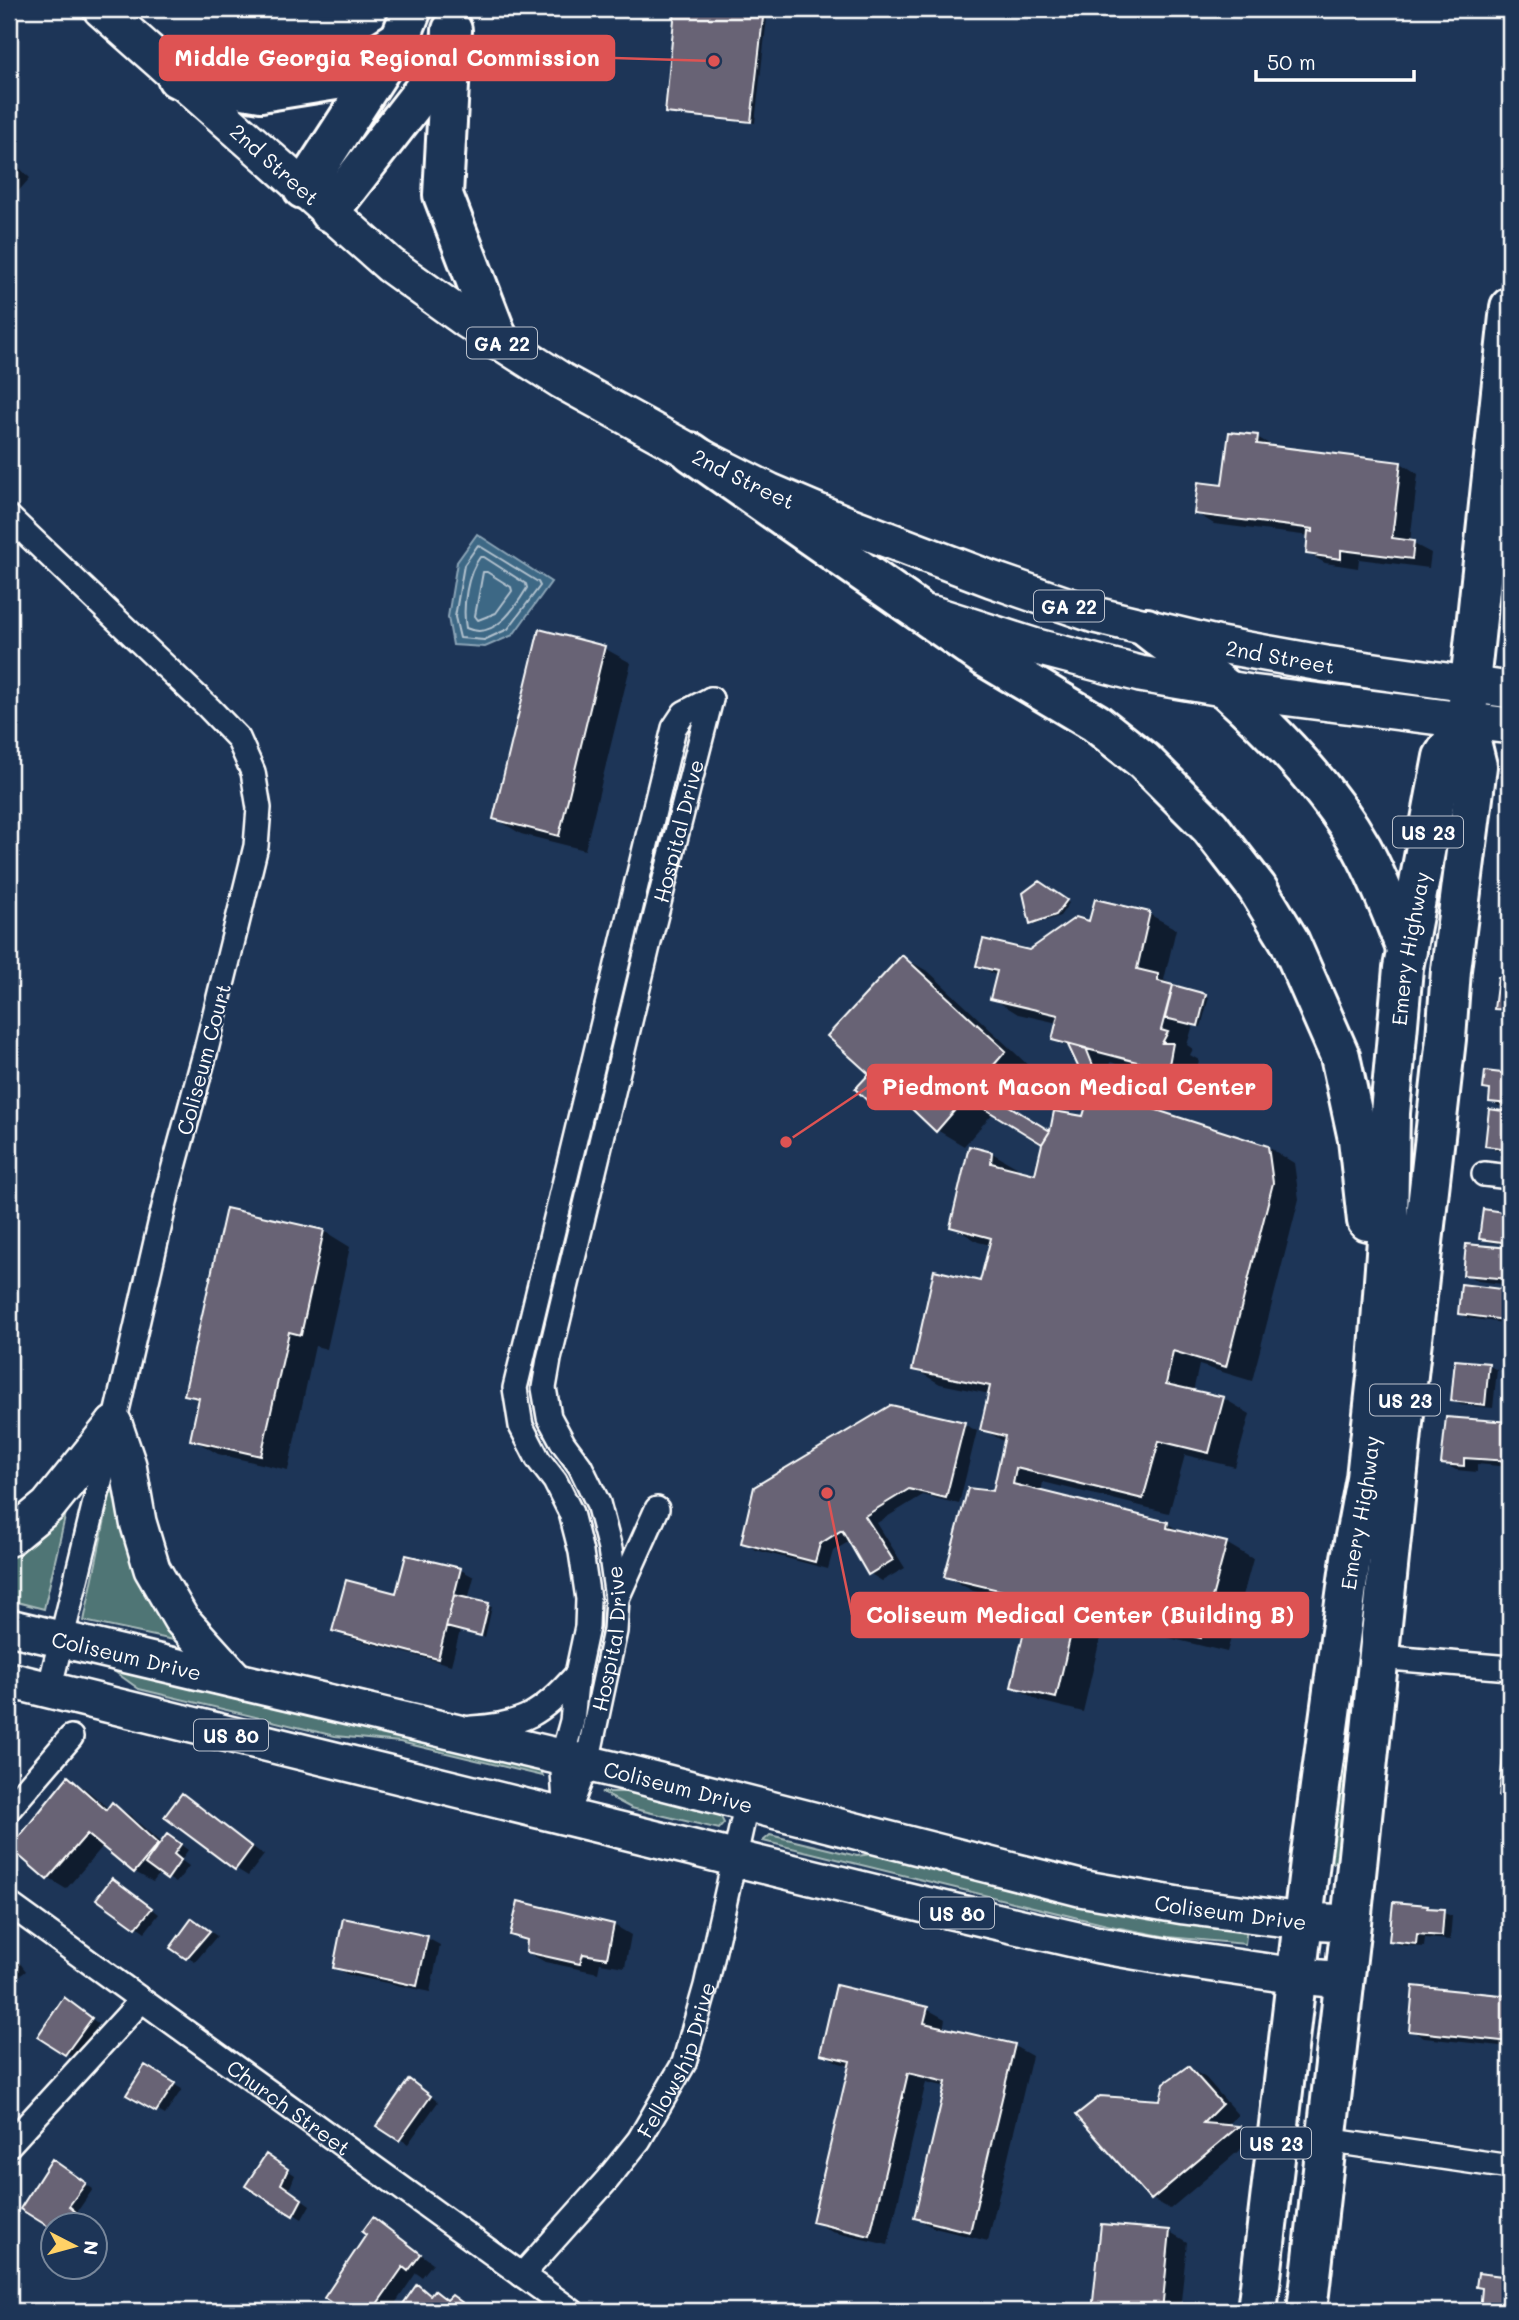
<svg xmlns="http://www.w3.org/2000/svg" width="1519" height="2320" font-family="Mali,sans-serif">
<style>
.green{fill:#4f7475;stroke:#a7baba;stroke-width:2}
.water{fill:#3e6785;stroke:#8ba4b6;stroke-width:2}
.shadow{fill:#0007}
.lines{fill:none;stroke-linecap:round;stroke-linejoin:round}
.shore{stroke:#b2c2ce;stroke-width:2}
.building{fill:#686474;stroke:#fff;stroke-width:2}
.street-casing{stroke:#fff;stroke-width:28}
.primary-casing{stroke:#fff;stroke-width:40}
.highway-casing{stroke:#fff;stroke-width:44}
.street{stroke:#1d3557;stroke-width:23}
.primary{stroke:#1d3557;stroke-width:35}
.highway{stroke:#1d3557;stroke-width:38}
.labels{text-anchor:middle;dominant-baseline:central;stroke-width:5;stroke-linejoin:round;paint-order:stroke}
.shield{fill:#1d3557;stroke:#bbc2cd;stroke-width:2}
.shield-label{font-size:19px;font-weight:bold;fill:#fff}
.street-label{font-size:21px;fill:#fff;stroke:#1d3557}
.leader{fill:none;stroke:#de5353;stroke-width:2.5}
.callout-dot{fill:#de5353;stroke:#1d3557;stroke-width:2.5}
.callout{fill:#de5353;stroke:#de5353;stroke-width:2.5}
.callout-label{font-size:23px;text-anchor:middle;font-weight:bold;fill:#fff}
</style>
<rect width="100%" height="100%" fill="#1d3557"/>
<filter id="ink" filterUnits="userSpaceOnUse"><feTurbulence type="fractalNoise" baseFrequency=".0143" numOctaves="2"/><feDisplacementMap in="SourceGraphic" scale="14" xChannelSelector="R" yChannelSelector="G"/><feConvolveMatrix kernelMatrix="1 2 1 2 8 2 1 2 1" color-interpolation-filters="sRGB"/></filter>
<g filter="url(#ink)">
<!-- green -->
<path class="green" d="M1389,1389l-44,473 -12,1 -6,-9z
M117,1461l70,182 -103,-22z
M68,1504l-24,105 -35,-9v-47z
M104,1664l436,105 3,7 -143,-34 -65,-6 -196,-47z
M601,1792h35l84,23 4,8 -5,6 -88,-21z
M770,1835l87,21 22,-3 368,75 -2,16 -77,-7 -53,-10 -352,-86z"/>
<!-- water -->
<path class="water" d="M477,534l74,48 -38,53 -28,12 -32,-2 -5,-28 9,-55z"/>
<!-- shadow -->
<path class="shadow" d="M677,9h91l-13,114 -88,-11z
M9,158l21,20 -21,24z
M1257,437l19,11 125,15 17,11 -8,68 21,11 -2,15 -70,-9 -1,9 -33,-5 -18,-10 3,-17 -96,-12 -18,-11 28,-26z
M604,648l27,15 -46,187 -64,-16 -26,-16z
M1040,883l29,20 -9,13 -25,8 -4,-2z
M1149,914l27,15 -12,51 16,9 29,8 -8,30 -8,-2 -6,20 6,4 -3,6 9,5 -5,23 -84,-21 17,40 141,45 26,16 5,36 -47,182 -53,-16 -6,27 30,6 27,16 -15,53 -50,-12 -16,58 -126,-31 -2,11 127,31 17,10 41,9 27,16 -12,44 7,3 -5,20 -8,-2 -8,28 -123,-30 -21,90 -44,-11 -26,-15 19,-81 -59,-14 -27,-15 48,-83 11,-51 -23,-13 8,-35 -50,-10 -26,-15 67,-86 10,-38 -13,-3 -26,-16 40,-73 26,15v3l18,5 8,-33 -50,-31 -30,34 -27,-16 -41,-39 -16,18 -4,-2 26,-150 27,15 102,96 -31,33 51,31 33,-14 8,-26 -20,-43 -18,-10 4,-16 -40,-9 -26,-16 5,-22 -19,-11 51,-13 61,-29z
M1499,979l11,1v33l-14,-5z
M1486,1073l24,2v32l-11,-1 -8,-5 1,-9 -7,-4z
M1490,1111l20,2v39l-15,-2 -8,-5z
M1484,1211l26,3v31l-21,-3 -8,-4z
M324,1231l26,16 -23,102 -12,-3 -27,124 -70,-16 -26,-15 8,-37 -14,-8z
M1467,1246l43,4v35l-32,-4 -13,-7z
M1509,1292l1,32 -42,-6 -8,-4z
M1488,1365l9,5 -4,38 -32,-3 -8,-5z
M1448,1419l62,5v60l-3,-1 2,-16 -32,-3v8l-21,-2 -13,-7z
M964,1424l13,7 -18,73 -36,-9 -46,28 28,45 -23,13 -13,-8 -19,-32 -17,10 -5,18 -72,-19 -13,-8z
M407,1557l54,13 13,7 -6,23 24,7 -7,30 -25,-6 -9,34 -104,-28 -13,-7 63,-35z
M1509,1714h1v88l-9,-6z
M68,1779l18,10 23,20 3,-5 18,11 32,29 14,-3 12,9 -7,10 8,6 -13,17 -16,-10 -7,9 -18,-10 -31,-27 -38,44 -18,-11z
M183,1796l81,59 -16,21 -13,-8z
M121,1885l38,29 -14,18 -46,-34z
M1427,1907l25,9 -2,24 -25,-2 -1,9 -24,-2 -9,-5z
M201,1925l16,11 -22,26 -8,-5z
M614,1925l17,10 -6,32 -25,-4 -2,10 -53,-11 -18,-10 1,-9 -16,-9z
M427,1938l13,7 -10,47 -82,-17 -13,-8z
M9,1949l17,22 -17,13z
M1415,1988l95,12v47l-86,-9 -13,-8z
M73,2005l26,19 -25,34 -35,-22z
M927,2009l18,10 -2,10 71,17 18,10 -44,185 -54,-13 -18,-10 31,-131 -21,-5 -38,163 -56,-13 -18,-11 37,-155 -12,-3 -17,-10z
M146,2068l36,21 -17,26 -37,-21z
M1189,2068l17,10 32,37 -12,12 13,1 16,9 -85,72 -18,-10 9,-97z
M418,2086l20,16 -30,42 -8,-5z
M274,2161l21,14 -6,15 21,15 -8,14 -55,-33z
M61,2166l32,23 -16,23 8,7 -4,7 -29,1 -30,-19z
M373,2219l60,44 -11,14 -6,-4 -26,38h-43l-21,-14 42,-62z
M1103,2226l67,6 17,10 -7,69h-86z
M417,2287l32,14 3,-4 23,14h-75z"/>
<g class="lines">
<!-- shore -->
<path class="shore" d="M478,545l60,37 2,4 -32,43 -24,11 -24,-2 -5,-21 9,-52z
M480,557h4l42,27 1,4c-12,20 -33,53 -61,40 -4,-21 1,-54 14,-71z
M483,572h4l24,15 1,4 -16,22 -18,7 -3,-4z"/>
</g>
<!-- building -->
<path class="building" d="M675,9h89l-13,113 -86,-9z
M1229,432l29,3 -1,9 144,18 -9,76 22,3 -2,18 -71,-9v9l-35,-5 2,-23 5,1v-3l-119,-15 4,-32 24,3z
M539,629l66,17 -46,190 -66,-17z
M1039,881l28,19 -11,15 -26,9 -7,-31z
M1095,899l55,13 -13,57 21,5v7l15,4 -12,45 7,2 -6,11h11l-5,27 -116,-30 6,-25 -68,-16 7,-28 -21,-5 7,-27 46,11 47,-33 13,4z
M902,955l104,96 -70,81 -44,-42 -23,-16 -42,-38z
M1498,977l12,1v32l-16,-1z
M1173,985l33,9 -8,32 -33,-8z
M1067,1043l19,5 18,45 -14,-1z
M1485,1071l25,3v30l-21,-2 1,-12 -7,-1z
M869,1074l23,16 -17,18 -20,-19z
M975,1085l75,46 -8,13 -75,-46z
M1090,1092l14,1 164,53 5,37 -47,184 -53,-16 -7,33 58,13 -15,56 -50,-12 -16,58 -127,-31 -3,16 155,38 -1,6 60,14 -26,96 -257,-61 24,-89 25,3 12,-55 -25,-6 10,-44 -78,-16 22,-100 46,11 11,-43 -41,-11 19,-81 23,6 -1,11 44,11 7,-30 8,-13 4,-20 29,5z
M1489,1109l21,3v37l-25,-3z
M226,1208l98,22 -23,105 -12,-3 -28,124 -71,-16 9,-42 -15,-3z
M1483,1209l27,4v30l-31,-4z
M1466,1244l44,4v31l-47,-4z
M1461,1284l48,6 -4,30 -47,-6z
M1455,1360l34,3 -4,42 -34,-4z
M891,1405l74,17 -19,76 -37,-9 -44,27 28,44 -25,15 -26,-45 -22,14 -5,18 -74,-19 13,-56z
M1446,1417l64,5v39l-46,-3v8l-23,-2z
M1508,1462h2v22h-5z
M406,1555l55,13 -23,91 -106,-28 14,-51 50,13z
M454,1595l35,8 -8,33 -35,-9z
M1032,1597l45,11 -21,90 -45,-11z
M1507,1712h3v86l-11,-1z
M68,1776l38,34 6,-8 46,42 -24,29 -47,-39 -40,46 -37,-32z
M182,1793l70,54 -17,23 -71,-53z
M167,1834l14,10 -7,10 7,6 -14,20 -22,-16z
M112,1878l40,30 -16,20 -40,-29z
M518,1901l96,23 -7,34 -24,-4 -3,10 -54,-12 1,-12 -17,-5z
M1393,1902l35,3 -1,3 17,1 -2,27 -25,-2 -1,10 -27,-3z
M192,1918l18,13 -24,28 -16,-11z
M343,1918l85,18 -11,50 -84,-18z
M9,1953l9,13 -9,7z
M836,1985l92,22 -4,16 91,21 -45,188 -56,-14 32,-136 -38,-9 -38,163 -58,-14 38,-161 -30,-7z
M1413,1986l97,10v46l-101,-11z
M64,1997l28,21 -27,37 -28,-18z
M145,2065l30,18 -19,29 -30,-17z
M1188,2066l34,38 -19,19 36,3 -88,74 -75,-85 24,-19 60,4 4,-17z
M409,2079l22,17 -32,45 -23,-15z
M266,2154l22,15 -7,15 21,15 -9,17 -48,-30z
M52,2159l34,24 -17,23 9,8 -9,12h-10l-6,-5 -4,6 -29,-18z
M373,2217l48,37 -13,17 -5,-4 -31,44h-28l-20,-13 42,-63 -4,-3z
M1101,2224l69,6 -8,81h-70z
M1478,2273l32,4v34h-30l2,-23 -6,-1z
M417,2284l13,11 4,-5 13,10 5,-5 22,16h-76z"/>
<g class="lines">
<defs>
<g id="street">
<path d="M9,517l200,191 29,30 15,34 6,36 -3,38 -50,204 -37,135 -55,239 -65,266"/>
<path d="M1484,1174l26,3"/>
<path d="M617,1598l40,-89"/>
<path d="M1378,1657l132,11"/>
<path d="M472,1728c52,-3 71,-15 105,-54"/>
<path d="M9,1809l62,-72"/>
<path id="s1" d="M569,1810l18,-47 28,-132 2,-33 -7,-49 -12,-46 -18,-37 -17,-23 -14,-26 -5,-29 5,-29 100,-417 62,-243"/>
<path d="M566,1817l-4,-60 10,-36 5,-47 10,-47 1,-28 -7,-47 -10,-39 -16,-32 -17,-22 -17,-33 -6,-38 159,-660 10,-15 27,-14"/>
<path id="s2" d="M9,1904l563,407"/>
<path d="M1326,2140l184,27"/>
<path d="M9,2145l132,-144"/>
<path id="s3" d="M522,2275l85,-95 32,-40 45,-77 22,-77 41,-184"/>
</g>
<g id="primary">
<path id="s4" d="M101,9l289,256 78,56 94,60 129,71 78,39 80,34 142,54 104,36 125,30 106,19 184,26"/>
<path d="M933,614l100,32 107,28 111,19 259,33"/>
<path d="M114,1424l14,41 10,57 14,47 29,50 55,61"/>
<path d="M9,1538l39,-32 66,-82"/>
<path id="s5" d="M9,1627l615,145 456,116 104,18 119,15 48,2"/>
<path d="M9,1680l912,224 178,41 81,14 116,17 49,4"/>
</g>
<g id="highway">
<path d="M452,30l-9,165 56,146"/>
<path d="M177,78l84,14 75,-12 64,-41"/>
<path d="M303,189l97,-150 12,-30"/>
<path d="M329,212l108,-139 9,-23"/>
<path d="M691,452l294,205 111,66 48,38 66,66 47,61 33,54 50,114 18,83 9,82"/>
<path d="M1147,628c26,21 55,40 80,62 51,46 101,98 135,158 18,33 31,68 45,103"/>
<path id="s6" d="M1257,2311l54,-458 40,-295 15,-80 11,-101 11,-151 2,-113 13,-145 40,-211 23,-36"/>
<path d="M1307,2311l44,-388 56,-539 39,-345 5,-69 26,-204 -11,-45 44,-414"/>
</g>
</defs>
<!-- street casing -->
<use href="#street" class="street-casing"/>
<!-- primary casing -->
<use href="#primary" class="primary-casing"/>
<!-- highway casing -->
<use href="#highway" class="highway-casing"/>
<!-- street -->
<use href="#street" class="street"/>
<!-- primary -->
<use href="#primary" class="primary"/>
<!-- highway -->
<use href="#highway" class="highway"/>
</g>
</g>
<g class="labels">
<!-- shield labels -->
<g class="shield">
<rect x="467" y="327.5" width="70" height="31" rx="5"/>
<rect x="1034" y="590.5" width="70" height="31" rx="5"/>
<rect x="1393" y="816.5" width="70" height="31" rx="5"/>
<rect x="1370" y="1384.5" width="70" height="31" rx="5"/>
<rect x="194" y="1719.5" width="74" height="31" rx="5"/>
<rect x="920" y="1897.5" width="74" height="31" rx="5"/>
<rect x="1241" y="2127.5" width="70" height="31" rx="5"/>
</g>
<g class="shield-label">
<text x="502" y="343">GA 22</text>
<text x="1069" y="606">GA 22</text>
<text x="1428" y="832">US 23</text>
<text x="1405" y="1400">US 23</text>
<text x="231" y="1735">US 80</text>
<text x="957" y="1913">US 80</text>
<text x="1276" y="2143">US 23</text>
</g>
<!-- street labels -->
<g class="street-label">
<text stroke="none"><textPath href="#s4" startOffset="233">2nd Street</textPath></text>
<text stroke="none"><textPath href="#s4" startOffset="800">2nd Street</textPath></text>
<text stroke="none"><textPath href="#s4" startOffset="1367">2nd Street</textPath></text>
<text stroke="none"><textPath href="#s1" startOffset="1017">Hospital Drive</textPath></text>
<text stroke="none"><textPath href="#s6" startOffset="1372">Emery Highway</textPath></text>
<text transform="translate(203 1059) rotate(-75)">Coliseum Court</text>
<text stroke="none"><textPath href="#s6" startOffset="805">Emery Highway</textPath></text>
<text stroke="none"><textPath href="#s1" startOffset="177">Hospital Drive</textPath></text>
<text stroke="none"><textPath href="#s5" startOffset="121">Coliseum Drive</textPath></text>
<text stroke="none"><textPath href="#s5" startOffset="688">Coliseum Drive</textPath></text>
<text stroke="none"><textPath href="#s5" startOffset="1255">Coliseum Drive</textPath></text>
<text stroke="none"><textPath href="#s3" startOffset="268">Fellowship Drive</textPath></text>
<text stroke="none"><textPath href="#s2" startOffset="346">Church Street</textPath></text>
</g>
</g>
<!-- callouts -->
<path class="leader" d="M714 61L614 58M786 1142L868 1087M827 1493L852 1615"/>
<g class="callout-dot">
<circle cx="714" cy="61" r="7"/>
<circle cx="786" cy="1142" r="7"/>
<circle cx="827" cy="1493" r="7"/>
</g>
<g class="callout">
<rect x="160" y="36" width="454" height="44" rx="7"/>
<rect x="868" y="1065" width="403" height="44" rx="7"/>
<rect x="852" y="1593" width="456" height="44" rx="7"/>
</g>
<g class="callout-label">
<text x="387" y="66">Middle Georgia Regional Commission</text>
<text x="1069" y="1095">Piedmont Macon Medical Center</text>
<text x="1080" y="1623">Coliseum Medical Center (Building B)</text>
</g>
<!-- margin -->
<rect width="1519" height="2320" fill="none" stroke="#1d3557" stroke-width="35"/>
<rect x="18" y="18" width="1484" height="2285" fill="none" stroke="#fff" stroke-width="2.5" filter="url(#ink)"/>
<!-- north arrow -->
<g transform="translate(74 2246) rotate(96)"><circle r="33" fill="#1d3557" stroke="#77869a" stroke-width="2"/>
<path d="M0-5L12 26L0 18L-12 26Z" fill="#ffd166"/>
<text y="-10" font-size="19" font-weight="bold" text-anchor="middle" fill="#ffffff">N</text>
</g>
<!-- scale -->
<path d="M1256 70v10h158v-10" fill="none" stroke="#ffffff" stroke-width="3.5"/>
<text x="1267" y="70" font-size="21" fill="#ffffff" stroke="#1d3557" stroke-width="5" paint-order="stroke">50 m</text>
</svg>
